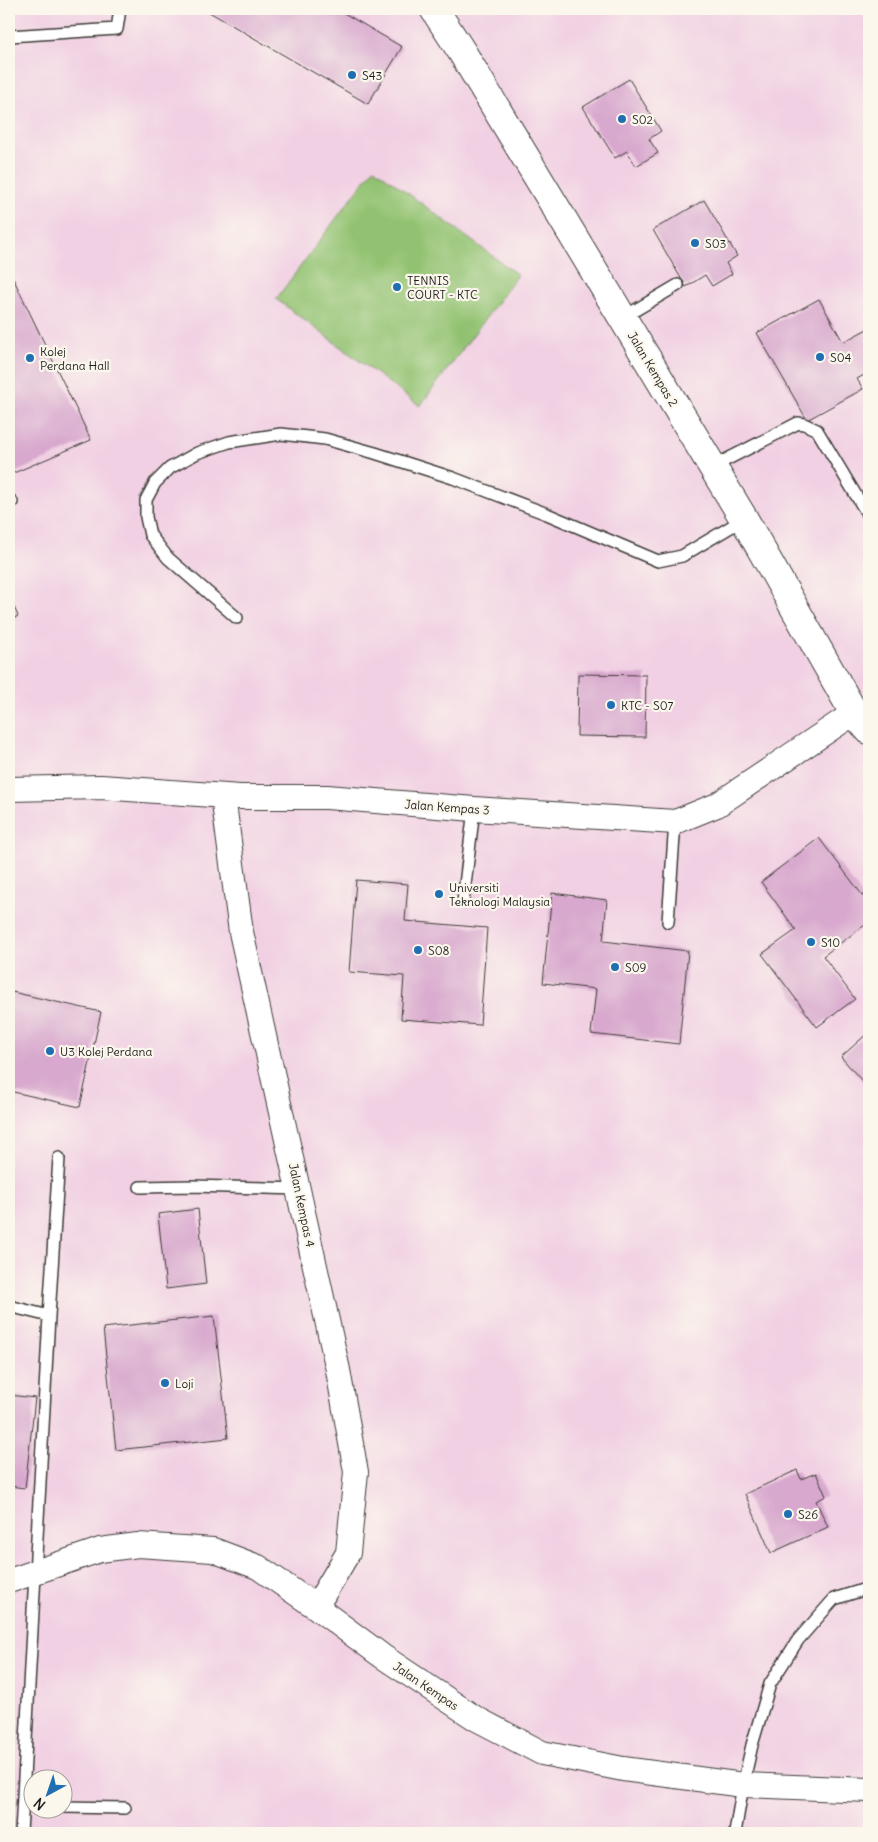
<svg xmlns="http://www.w3.org/2000/svg" width="878" height="1842" font-family="Delius,sans-serif">
<style>
.built{fill:#f1d0e3;fill-rule:evenodd}
.green{fill:#92c271;stroke:#576f46}
.building{fill:#d8a8ce}
.lines{fill:none;stroke-linecap:round;stroke-linejoin:round}
.service-casing{stroke:#3d3a37;stroke-width:14}
.minor-casing{stroke:#3d3a37;stroke-width:26}
.tertiary-casing{stroke:#3d3a37;stroke-width:30}
.service{stroke:#fff;stroke-width:11}
.minor{stroke:#fff;stroke-width:24}
.tertiary{stroke:#fff;stroke-width:28}
.poi-dot{fill:#1f6fb2;stroke:#fbf7ec;stroke-width:2}
.labels{text-anchor:middle;dominant-baseline:central;stroke-width:4.5;stroke-linejoin:round;paint-order:stroke}
.poi-label{font-size:12px;fill:#1c1c1c;stroke:#fbf7ec;text-anchor:start}
.street-label{font-size:12px;fill:#1c1c1c;stroke:#fbf7ec}
</style>
<rect width="100%" height="100%" fill="#fbf7ec"/>
<filter id="ink" filterUnits="userSpaceOnUse"><feTurbulence type="fractalNoise" baseFrequency=".02" numOctaves="2"/><feDisplacementMap in="SourceGraphic" scale="10" xChannelSelector="R" yChannelSelector="G"/><feConvolveMatrix kernelMatrix="1 2 1 2 8 2 1 2 1" color-interpolation-filters="sRGB"/></filter>
<filter id="wash" filterUnits="userSpaceOnUse"><feTurbulence type="fractalNoise" baseFrequency=".0096" numOctaves="4" result="noise"/><feDisplacementMap in="SourceGraphic" scale="20" xChannelSelector="R" yChannelSelector="G"/><feGaussianBlur stdDeviation="1.12" result="paint"/><feColorMatrix in="noise" values="0 0 0 0 0 0 0 0 0 0 0 0 0 0 0 0 0 1.4 0 .05"/><feComposite in="paint" operator="in"/></filter>
<g filter="url(#wash)">
<rect width="100%" height="100%" fill="#f5e5cd"/>
<!-- built -->
<path class="built" d="M9,9h860v1824h-860zM32,1780h30v30h-30z"/>
<!-- green -->
<path class="green" d="M374,168l144,107 -98,131 -144,-107z"/>
<g id="blocks">
<!-- building -->
<path class="building" d="M204,9h133l65,38 -34,57z
M629,79l32,52 -12,8 9,14 -22,13 -9,-15 -12,7 -32,-51z
M704,200l33,56 -11,7 6,11 -20,12 -7,-11 -19,12 -33,-57z
M12,276l79,164 -82,35v-198z
M819,299l24,43 26,-14v44l-12,7 6,10 -56,31 -50,-87z
M9,596l9,20 -9,5z
M578,674l68,1 -1,62 -68,-1z
M819,838l50,66v18l-46,34 32,43 -38,28 -55,-73 34,-24 -35,-48z
M356,880l52,4 -3,37 82,7 -7,97 -79,-6 3,-43 -55,-4z
M552,893l55,7 -4,41 85,10 -9,93 -88,-10 5,-45 -53,-6z
M12,992l89,20 -21,95 -71,-16v-84z
M869,1032v57l-28,-32z
M198,1209l8,75 -40,5 -8,-75z
M214,1316l14,122 -112,12 -13,-122z
M9,1395l26,3 -10,90 -16,-2z
M797,1470l4,9 15,-6 10,23 -10,5 12,26 -57,26 -26,-59z"/>
</g>
</g>
<g filter="url(#ink)">
<use href="#blocks" fill-opacity="0" stroke="#3d3a37" stroke-width="1"/>
<g class="lines">
<defs>
<path id="service" d="M9,36l108,-7 3,-20
M622,318l56,-33
M712,467l86,-44 6,1 13,6 52,87
M9,499l3,3
M237,618l-69,-60 -18,-23 -4,-18v-17l9,-17 15,-15 27,-15 32,-11 52,-8 44,5 50,14 78,25 94,36 111,47 24,-5 62,-37
M463,902l11,-93
M668,922l7,-100
M140,1187l53,-1 106,3
M9,1306l40,10 -28,517
M49,1316l10,-158
M62,1807l63,1
M735,1833l8,-48 9,-40 18,-61 28,-44 36,-41 35,-11"/>
<path id="minor" d="M9,789l92,-2 139,10h87l147,12 201,13 42,-17 137,-92
M223,796l18,136 97,438 18,102 -8,81 -32,54
M9,1581l91,-31 38,-5 75,5 45,17 58,40 66,49 93,62 67,35 81,16 120,16 126,5"/>
<path id="tertiary" d="M434,9l28,43 282,467 110,194 15,17"/>
</defs>
<!-- service casing -->
<use href="#service" class="service-casing"/>
<!-- minor casing -->
<use href="#minor" class="minor-casing"/>
<!-- tertiary casing -->
<use href="#tertiary" class="tertiary-casing"/>
<!-- service -->
<use href="#service" class="service"/>
<!-- minor -->
<use href="#minor" class="minor"/>
<!-- tertiary -->
<use href="#tertiary" class="tertiary"/>
</g>
</g>
<!-- markers -->
<g class="poi-dot">
<circle cx="352" cy="75" r="5"/>
<circle cx="622" cy="119" r="5"/>
<circle cx="695" cy="243" r="5"/>
<circle cx="397" cy="287" r="5"/>
<circle cx="820" cy="357" r="5"/>
<circle cx="30" cy="358" r="5"/>
<circle cx="611" cy="705" r="5"/>
<circle cx="439" cy="894" r="5"/>
<circle cx="811" cy="942" r="5"/>
<circle cx="418" cy="950" r="5"/>
<circle cx="615" cy="967" r="5"/>
<circle cx="50" cy="1051" r="5"/>
<circle cx="165" cy="1383" r="5"/>
<circle cx="788" cy="1514" r="5"/>
</g>
<g class="labels">
<!-- poi labels -->
<g class="poi-label">
<text x="362" y="75">S43</text>
<text x="632" y="119">S02</text>
<text x="705" y="243">S03</text>
<text x="407" y="280">TENNIS<tspan x="407" dy="14">COURT - KTC</tspan></text>
<text x="40" y="351">Kolej<tspan x="40" dy="14">Perdana Hall</tspan></text>
<text x="830" y="357">S04</text>
<text x="621" y="705">KTC - S07</text>
<text x="449" y="887">Universiti<tspan x="449" dy="14">Teknologi Malaysia</tspan></text>
<text x="821" y="942">S10</text>
<text x="428" y="950">S08</text>
<text x="625" y="967">S09</text>
<text x="60" y="1051">U3 Kolej Perdana</text>
<text x="175" y="1383">Loji</text>
<text x="798" y="1514">S26</text>
</g>
<!-- street labels -->
<g class="street-label">
<text transform="translate(653 369) rotate(59)">Jalan Kempas 2</text>
<text transform="translate(447 807) rotate(4)">Jalan Kempas 3</text>
<text transform="translate(302 1205) rotate(78)">Jalan Kempas 4</text>
<text transform="translate(426 1686) rotate(34)">Jalan Kempas</text>
</g>
</g>
<!-- margin -->
<rect width="878" height="1842" fill="none" stroke="#fbf7ec" stroke-width="30"/>
<!-- north arrow -->
<g transform="translate(48 1794) rotate(220)"><circle r="24" fill="#fbf7ec" stroke="#a29f99"/>
<path d="M0-4L9 19L0 12L-9 19Z" fill="#1f6fb2"/>
<text y="-8" font-size="14" font-weight="bold" text-anchor="middle" fill="#1c1c1c">N</text>
</g>
</svg>
